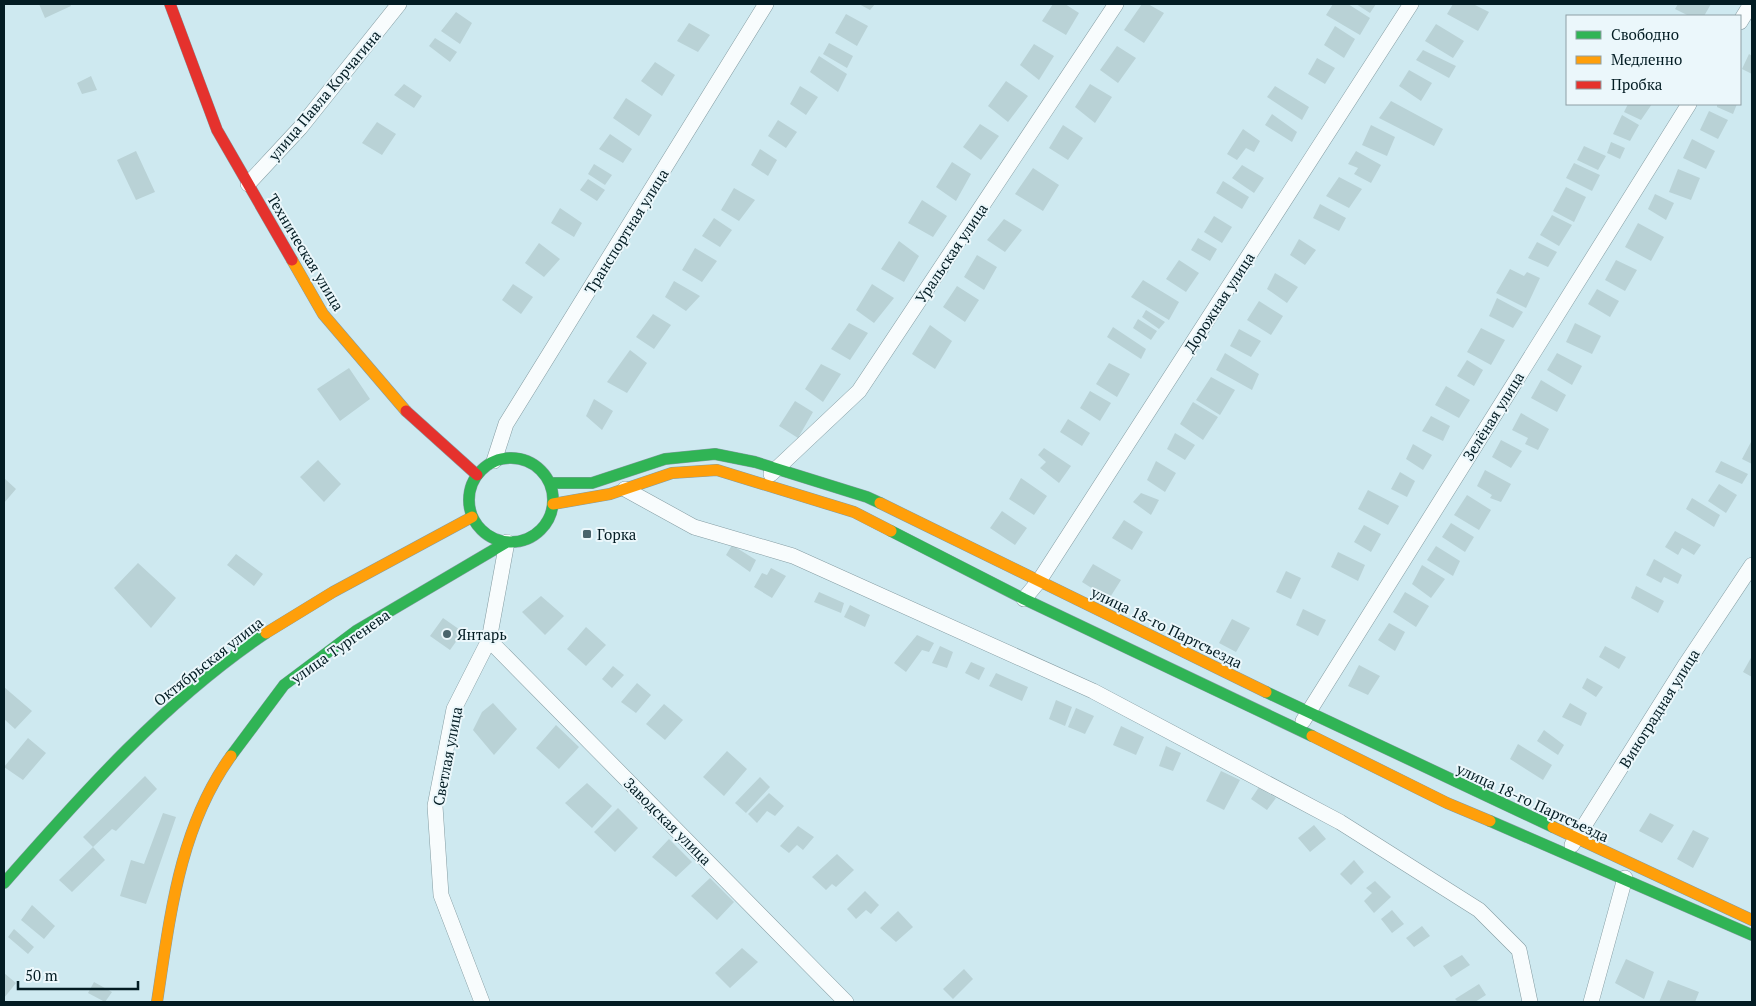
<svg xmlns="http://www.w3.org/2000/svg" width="1756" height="1006" font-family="'PT Serif',serif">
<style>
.building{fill:#b9d2d6}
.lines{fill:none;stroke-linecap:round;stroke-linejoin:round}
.street-casing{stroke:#849ca2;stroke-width:16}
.fast-casing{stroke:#849ca2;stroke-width:12}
.slow-casing{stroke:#849ca2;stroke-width:12}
.jam-casing{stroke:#849ca2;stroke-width:12}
.street{stroke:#f8fcfd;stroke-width:15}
.fast{stroke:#30b455;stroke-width:11}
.slow{stroke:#ff9f0a;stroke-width:11}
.jam{stroke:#e5322d;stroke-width:11}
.poi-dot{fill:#4a646b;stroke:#ebf7fb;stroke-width:2}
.labels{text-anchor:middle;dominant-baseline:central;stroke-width:4;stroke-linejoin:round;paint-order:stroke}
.street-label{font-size:15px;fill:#031c23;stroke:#ebf7fb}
.poi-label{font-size:15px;fill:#031c23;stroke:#ebf7fb;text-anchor:start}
</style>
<rect width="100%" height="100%" fill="#cee9f0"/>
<!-- building -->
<path class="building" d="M39,4h31l1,2 -26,12z
M859,4h16l-5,6z
M1053,4h12l14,9 -13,22 -24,-14z
M1142,4h6l16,9 -20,30 -20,-13z
M1333,4h15l22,14 -10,17 -34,-20z
M1356,4h20l-6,9z
M1453,4h20l16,8 -11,19 -31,-17z
M1678,4h33l-7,12h-15l-14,-7z
M456,12l16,11 -12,21 -19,-13z
M846,14l22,12 -11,20 -22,-13z
M689,23l21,12 -12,17 -21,-11z
M1436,24l28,17 -11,17 -28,-17z
M1335,26l20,13 -11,19 -20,-13z
M435,38l22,14 -7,10 -21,-16z
M829,43l24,13 -6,12 -24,-14z
M1034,44l20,12 -15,24 -19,-15z
M1117,46l19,12 -18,25 -18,-13z
M1423,50l33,16 -7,12 -33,-18z
M1749,54l3,2v18l-10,-5z
M819,56l28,18 -9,18 -28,-20z
M1317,58l18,10 -10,16 -17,-10z
M655,62l20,13 -13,21 -21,-15z
M1409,70l23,13 -11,18 -22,-15z
M91,76l6,14 -15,4 -5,-11z
M1006,81l22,15 -20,26 -20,-16z
M404,84l18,12 -8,12 -20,-13z
M1090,84l22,13 -17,26 -20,-16z
M800,86l18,11 -12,18 -16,-11z
M1275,86l34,21 -7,13 -35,-23z
M626,98l26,17 -13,21 -26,-18z
M1391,101l52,28 -9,17 -55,-28z
M1628,104h24l-11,16 -17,-8z
M1717,104h20l-4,10 -16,-7z
M1709,111l19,9 -10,19 -18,-9z
M1272,114l25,18 -5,10 -27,-17z
M1622,115l17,10 -9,16 -17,-7z
M778,120l19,12 -11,16 -18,-12z
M377,122l19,12 -14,21 -20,-12z
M980,124l19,12 -18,24 -18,-13z
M1063,125l20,13 -15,22 -19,-12z
M1371,125l24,12 -8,19 -25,-11z
M1243,129l17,12 -6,11 -8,-4 -9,12 -10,-6z
M610,134l22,15 -9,14 -24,-14z
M1692,139l23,12 -9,18 -23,-11z
M1611,142l14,6 -5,11 -13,-6z
M1584,146l22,10 -8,14 -21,-10z
M760,149l17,11 -9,16 -17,-11z
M136,151l19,41 -19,8 -19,-40z
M1356,151l25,14 -10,18 -17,-9 4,-6 -10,-4z
M952,162l19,12 -15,27 -20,-14z
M1574,163l26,12 -8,16 -26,-13z
M594,164l18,11 -7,10 -17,-11z
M1242,165l22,13 -10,15 -22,-15z
M1033,168l26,17 -16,26 -28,-17z
M1678,169l22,9 -9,22 -22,-8z
M1339,177l23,12 -13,19 -23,-12z
M588,179l17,11 -8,11 -17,-11z
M1223,181l26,16 -7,12 -26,-16z
M1566,187l20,10 -12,25 -21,-11z
M734,188l21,12 -16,21 -18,-11z
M1655,194l19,9 -8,17 -18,-11z
M922,200l25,16 -14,21 -25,-14z
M1320,204l26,14 -7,13 -26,-13z
M560,208l22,15 -8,14 -23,-14z
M1552,215l20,10 -13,21 -19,-11z
M1214,216l18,11 -10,16 -18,-11z
M714,218l18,12 -12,17 -18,-11z
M1004,219l18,11 -17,22 -18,-12z
M1638,223l26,14 -13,24 -26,-14z
M1198,238l19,11 -7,12 -19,-11z
M1299,239l17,11 -11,15 -15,-10z
M899,241l20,15 -15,26 -23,-13z
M1537,242l20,10 -9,15 -20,-9z
M539,243l21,16 -16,18 -19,-14z
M695,248l22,13 -15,21 -20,-12z
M977,255l20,12 -13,23 -20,-13z
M1179,260l20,13 -13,19 -20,-13z
M1616,260l21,10 -12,21 -20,-11z
M1510,269l14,7 3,-4 13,6 -14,30 -30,-15z
M1275,273l23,14 -11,16 -20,-14z
M1143,280l36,22 -10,18 -38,-23z
M674,281l26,15 -14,15 -21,-14z
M513,284l20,13 -12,17 -19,-14z
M872,284l22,14 -20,25 -18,-13z
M957,286l22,14 -14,22 -22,-15z
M1597,289l22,12 -9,16 -22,-13z
M1497,298l26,14 -10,16 -24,-12z
M1259,301l24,15 -12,19 -24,-15z
M1146,310l19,12 -6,7 -17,-12z
M653,314l18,11 -17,24 -18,-12z
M1138,319l19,12 -6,9 -18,-12z
M849,323l19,10 -18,27 -19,-11z
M1575,323l26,13 -9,18 -26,-12z
M930,325l22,16 -17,28 -23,-15z
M1113,327l33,22 -5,10 -34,-22z
M1481,328l24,12 -14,25 -24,-13z
M1239,329l22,12 -10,16 -21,-11z
M630,350l17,13 -20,30 -20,-11z
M1225,353l34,21 -7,16 -36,-20z
M1557,353l25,13 -10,19 -25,-15z
M1467,360l16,10 -9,16 -17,-10z
M1109,363l21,11 -13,23 -21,-13z
M821,364l20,10 -18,28 -18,-13z
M349,368l21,31 -30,22 -23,-32z
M1211,377l24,13 -15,25 -24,-15z
M1541,380l25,15 -9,17 -26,-14z
M1446,386l24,14 -11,18 -24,-13z
M1090,391l21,12 -11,18 -20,-13z
M594,399l19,12 -11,19 -16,-14z
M795,401l18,11 -15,26 -19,-12z
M1193,402l25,15 -15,23 -23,-16z
M1521,413l28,16 -11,21 -13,-6 3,-6 -16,-8z
M1431,416l19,10 -7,15 -21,-10z
M1068,419l22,14 -8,13 -22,-14z
M1175,433l20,12 -10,15 -18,-11z
M1501,440l21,11 -11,17 -19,-11z
M1751,442h1v22l-10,-5z
M1413,444l19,11 -9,15 -17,-11z
M1044,448l27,18 -12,17 -19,-15 6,-6 -8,-7z
M318,460l23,24 -17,18 -24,-25z
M1156,461l20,12 -11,19 -18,-12z
M1721,461l27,13 -6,10 -27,-12z
M1485,470l26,14 -10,18 -11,-4 2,-3 -15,-9z
M1400,472l15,9 -8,16 -16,-8z
M4,478l12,11 -12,14z
M1021,478l26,18 -13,19 -25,-16z
M1719,484l18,11 -11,18 -18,-12z
M1368,490l31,16 -11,19 -30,-16z
M1141,493l18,7 -8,15 -18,-13z
M1467,495l24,15 -12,20 -25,-15z
M1692,498l28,17 -6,12 -28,-18z
M1002,511l25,17 -12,17 -25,-17z
M1124,520l19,12 -11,18 -20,-12z
M1451,523l23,14 -9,15 -23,-15z
M1364,525l17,9 -10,18 -17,-10z
M1675,531l26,14 -7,10 -12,-7 -4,7 -13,-8z
M732,545l24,15 -6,12 -24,-17z
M1436,546l24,15 -7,15 -26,-16z
M1338,552l27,13 -7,16 -27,-14z
M236,554l27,20 -9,12 -27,-21z
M1654,559l28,16 -4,9 -14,-7 -3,6 -15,-8z
M138,563l38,35 -25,30 -37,-40z
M1093,564l28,16 -12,19 -27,-17z
M1422,565l23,14 -14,19 -19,-14z
M771,568l15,8 -14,22 -18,-11 8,-14 5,2z
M1286,571l15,7 -10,21 -15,-7z
M1636,586l28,15 -6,12 -27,-15z
M819,592l25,11 -3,10 -27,-11z
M1405,592l24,14 -13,21 -23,-15z
M541,596l23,20 -19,19 -23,-23z
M850,605l20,10 -5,12 -21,-10z
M1303,609l23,11 -8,16 -22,-11z
M443,618l20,14 -13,18 -20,-14z
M1232,619l18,9 -14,24 -17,-9z
M1389,623l16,9 -10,19 -17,-11z
M586,627l20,18 -20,21 -19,-17z
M917,635l17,8 -5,9 -7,-2 -16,22 -12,-9z
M940,646l13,6 -6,16 -15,-5z
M1605,646l21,11 -7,12 -20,-12z
M1752,656v21l-9,-5z
M971,662l14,6 -6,12 -14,-7z
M1359,665l21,11 -12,19 -20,-9z
M613,666l11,9 -12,13 -10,-9z
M996,673l32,14 -6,14 -33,-15z
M1587,678l16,9 -7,10 -14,-9z
M637,683l14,12 -15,18 -15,-11z
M4,687l28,24 -17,18 -11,-10z
M1056,700l16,7 -7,19 -16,-7z
M493,703l24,26 -23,26 -21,-25 9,-18z
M1570,703l17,10 -6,13 -19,-9z
M664,704l19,16 -18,20 -19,-16z
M1076,708l18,8 -9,18 -17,-7z
M556,725l23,22 -20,22 -23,-21z
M1121,726l23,11 -8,18 -23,-10z
M1544,730l20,15 -6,10 -21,-14z
M28,738l18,15 -23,27 -19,-13z
M1518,744l34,21 -9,15 -33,-21z
M1166,746l15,7 -8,18 -14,-5z
M727,751l20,18 -23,27 -21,-19z
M1221,771l19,9 -16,30 -18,-9z
M145,776l12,13 -41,42 -4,-2 -19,18 -10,-10z
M760,777l10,10 -24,26 -11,-10z
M587,783l25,23 -20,22 -27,-25z
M1259,787l17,11 -9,12 -16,-11z
M769,793l15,13 -9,10 -8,-5 -10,12 -9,-9z
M618,808l20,20 -23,24 -21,-20z
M163,813l13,4 -30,87 -26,-8 11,-36 13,4z
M1650,813l24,12 -12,18 -23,-12z
M1314,825l12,14 -16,13 -12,-14z
M798,826l16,11 -11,13 -6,-5 -8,8 -9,-7z
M1693,830l16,8 -16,30 -16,-9z
M669,839l23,23 -16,15 -24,-20z
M93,847l12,13 -33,32 -13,-12z
M837,854l17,16 -18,17 -4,-3 -6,6 -14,-13z
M1354,860l10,12 -13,13 -11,-11z
M710,878l24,24 -17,18 -26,-24z
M1375,881l16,16 -17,16 -10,-12 8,-8 -6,-5z
M865,891l14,14 -8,9 -5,-4 -10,9 -9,-10z
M32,905l23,21 -11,13 -23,-19z
M1392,910l12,14 -12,9 -11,-14z
M898,911l15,16 -17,15 -16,-14z
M1422,926l8,10 -16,11 -8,-9z
M14,929l20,18 -6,7 -20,-17z
M742,948l16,14 -28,26 -15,-15z
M1462,955l8,10 -19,12 -8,-11z
M1626,959l28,13 -10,27 -29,-16z
M964,969l9,10 -20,20 -10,-10z
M4,973l12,10 -12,15z
M1668,980l31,12 -4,10h-36z
M94,982l18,10 -7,10 -17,-9z
M1479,984l7,11 -11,7h-17l-3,-3z"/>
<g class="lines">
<defs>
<path id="street" d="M1740,22l11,-18
M248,184l52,-56 99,-124
M494,461l12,-37 260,-420
M771,474l88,-83 257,-387
M625,489l69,38 99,29 300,135 247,131 139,88 40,40 11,52
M1024,599l15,-18 372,-577
M489,640l357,362
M1303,721l386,-617
M1572,845l112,-178 68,-102
M482,1002l-41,-107 -6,-89 19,-97 35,-69 18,-98
M1591,1002l34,-124"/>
<path id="fast" d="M469 500a42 42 0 1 1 84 0a42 42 0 1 1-84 0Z
M550,483h42l73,-24 50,-5 40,8 112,35 13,6
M891,531l133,68 288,137
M1266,692l287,135
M231,756l53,-71 72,-54 151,-89
M1490,821l262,114
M4,883c80,-91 161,-182 262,-250"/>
<path id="slow" d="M292,260l31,54 83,97
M880,503l386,189
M553,504l57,-10 62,-21 45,-3 137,42 37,19
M266,633l67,-41 139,-75
M1312,736l135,67 43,18
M1553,827l199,93
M157,1002c13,-85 22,-174 74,-246"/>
<path id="jam" d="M170,4l47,126 75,130
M406,411l71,64"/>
</defs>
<!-- street casing -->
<use href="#street" class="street-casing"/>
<!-- fast casing -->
<use href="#fast" class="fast-casing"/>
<!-- slow casing -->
<use href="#slow" class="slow-casing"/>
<!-- jam casing -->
<use href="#jam" class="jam-casing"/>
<!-- street -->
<use href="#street" class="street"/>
<!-- fast -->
<use href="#fast" class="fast"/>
<!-- slow -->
<use href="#slow" class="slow"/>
<!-- jam -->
<use href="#jam" class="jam"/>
</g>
<!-- markers -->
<g class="poi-dot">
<rect x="582" y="529" width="10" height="10" rx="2.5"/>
<circle cx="447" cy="634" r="5"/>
</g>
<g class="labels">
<!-- street labels -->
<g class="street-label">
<text transform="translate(324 95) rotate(-50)">улица Павла Корчагина</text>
<text transform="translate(626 231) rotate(-58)">Транспортная улица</text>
<text transform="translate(306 252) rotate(59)">Техническая улица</text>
<text transform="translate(951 253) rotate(-56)">Уральская улица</text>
<text transform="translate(1219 302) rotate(-57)">Дорожная улица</text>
<text transform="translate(1493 416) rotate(-58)">Зелёная улица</text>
<text transform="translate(1167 627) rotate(26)">улица 18-го Партсъезда</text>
<text transform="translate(340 646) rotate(-35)">улица Тургенева</text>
<text transform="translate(208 661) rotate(-38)">Октябрьская улица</text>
<text transform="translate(1659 708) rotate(-58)">Виноградная улица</text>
<text transform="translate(447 756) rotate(-79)">Светлая улица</text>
<text transform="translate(1533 802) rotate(25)">улица 18-го Партсъезда</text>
<text transform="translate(668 821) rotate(45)">Заводская улица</text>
</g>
<!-- poi labels -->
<g class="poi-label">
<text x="597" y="534">Горка</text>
<text x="457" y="634">Янтарь</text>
</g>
</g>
<!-- border -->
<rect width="1756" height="1006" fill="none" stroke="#031c23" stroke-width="10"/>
<!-- legend -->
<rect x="1566" y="15" width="175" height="90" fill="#ebf7fb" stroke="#8e9fa5"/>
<rect x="1576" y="31" width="25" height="8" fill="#30b455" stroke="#8e9fa5"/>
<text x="1611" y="40" font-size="15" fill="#031c23">Свободно</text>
<rect x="1576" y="56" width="25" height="8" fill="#ff9f0a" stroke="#8e9fa5"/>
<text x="1611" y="65" font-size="15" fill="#031c23">Медленно</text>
<rect x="1576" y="81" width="25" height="8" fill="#e5322d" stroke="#8e9fa5"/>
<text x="1611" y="90" font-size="15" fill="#031c23">Пробка</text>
<!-- scale -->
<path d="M18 981v8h120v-8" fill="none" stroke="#031c23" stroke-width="2.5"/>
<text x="25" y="981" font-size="15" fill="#031c23" stroke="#ebf7fb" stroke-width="4" paint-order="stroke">50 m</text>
</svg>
